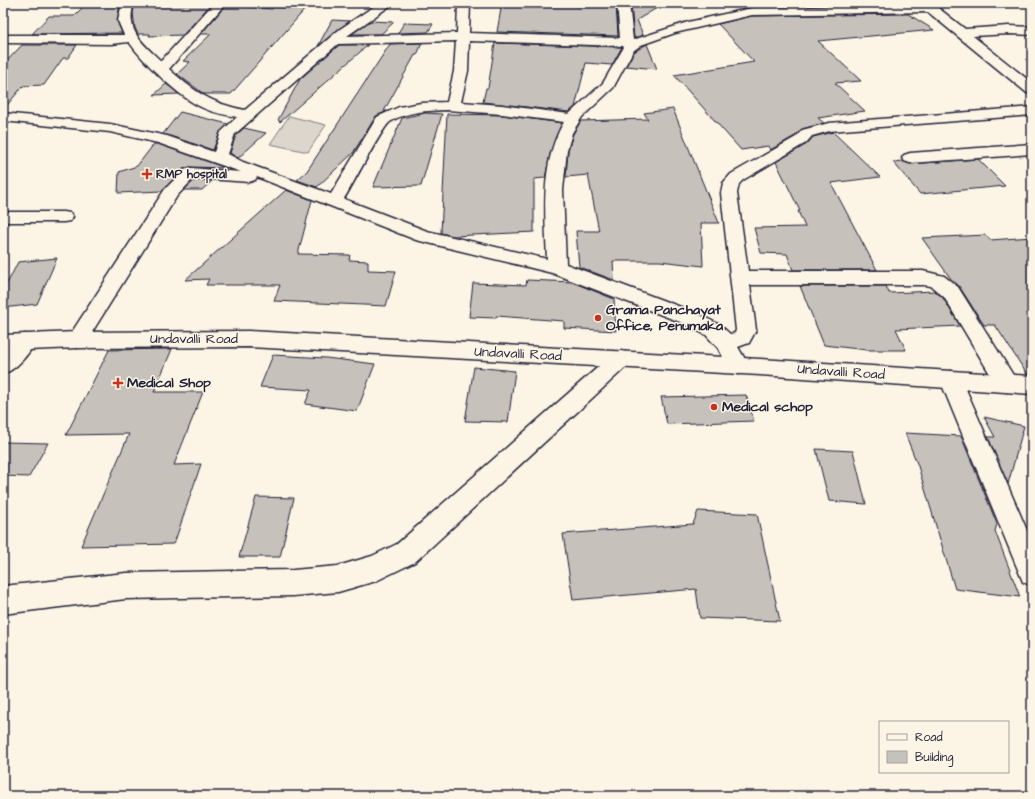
<svg xmlns="http://www.w3.org/2000/svg" width="1035" height="799" font-family="'Architects Daughter',sans-serif">
<style>
.green{fill:#dcd6cc;stroke:#7f7c84}
.building{fill:#c6c1bb;stroke:#22223b}
.lines{fill:none;stroke-linecap:round;stroke-linejoin:round}
.minor-casing{stroke:#22223b;stroke-width:3}
.secondary-casing{stroke:#22223b;stroke-width:3}
.minor{fill:#fcf5e5;fill-rule:evenodd}
.secondary{fill:#fcf5e5;fill-rule:evenodd}
.poi-dot{fill:#c8321e;stroke:#fcf5e5;stroke-width:1.5}
.labels{text-anchor:middle;dominant-baseline:central;stroke-width:3;stroke-linejoin:round;paint-order:stroke}
.far-poi-label{font-size:12px;font-weight:bold;fill:#22223b;stroke:#fcf5e5;text-anchor:start}
.poi-label{font-size:14px;font-weight:bold;fill:#22223b;stroke:#fcf5e5;text-anchor:start}
.street-label{font-size:14px;fill:#22223b;stroke:#fcf5e5}
</style>
<rect width="100%" height="100%" fill="#fcf5e5"/>
<filter id="ink" filterUnits="userSpaceOnUse"><feTurbulence type="fractalNoise" baseFrequency=".025" numOctaves="2"/><feDisplacementMap in="SourceGraphic" scale="8" xChannelSelector="R" yChannelSelector="G"/><feConvolveMatrix kernelMatrix="1 2 1 2 8 2 1 2 1" color-interpolation-filters="sRGB"/></filter>
<g filter="url(#ink)">
<!-- green -->
<path class="green" d="M289,116l37,9 -18,27 -38,-8z"/>
<!-- building -->
<path class="building" d="M87,3h33l-3,18 5,12 -90,1 17,-18h25z
M135,3h40l-1,1h37l-28,31 -34,1 1,-2h-12l-3,-6 -2,-15z
M502,3l88,3v-3h26l2,33 -121,-4z
M631,3h34l-28,17 6,15 -9,3z
M789,3h96v1l-93,2z
M226,5l46,4 1,-2 33,1 -75,86h-27l-27,-20 13,-12 -7,-1 28,-27h-10z
M908,14l26,16 -116,11 43,40 -26,2 30,28 -47,7 6,5 -22,6 -7,7 -25,14 -2,-4 -27,4 -67,-75 80,-13 -36,-38 34,-8z
M332,20l18,1 -32,25z
M370,21l24,1 -13,12h-29z
M404,23l29,1 -5,8 -30,1z
M422,43l-5,12h-2l-31,56h3l-11,5 -23,37 -36,34 -20,-7 10,-9 83,-127z
M495,43l127,4 -10,18 -26,-2 -11,44 -6,5 -86,-10 3,-14h2z
M647,44l10,25 -31,-3 8,-14z
M22,45h55l-9,13h-5l-19,27 -21,1 -20,24v-45z
M339,45h29l-88,77 -2,-2 22,-41z
M166,84l7,5 6,5 -25,1z
M673,109l46,114h-18l2,43 -43,-5h-47l1,19 -35,-13 -3,-36h23l-11,-56 -22,2 2,-27 5,-16 8,-13 67,-2 -4,-6z
M180,112l48,12 -8,8 -7,18 -50,-16z
M425,113l17,1 -21,72 -48,1 29,-69z
M447,114l55,1 60,8 -12,31 -5,24 -11,1v53l-81,4 -12,-3z
M244,128l22,5 -28,25 -8,-5 6,-18z
M833,132l47,45 -49,6 46,87h-84l-6,-16 -26,-1 -7,-25 51,-1 -7,-16h2l-24,-49 31,-18 6,-7z
M154,144h4l68,24 -36,-1 -7,2 -21,22 -44,2 1,-21 18,-6z
M978,159l27,27 -85,8 -27,-32 9,-1 8,3z
M195,180l17,1 -10,9h-18z
M286,190l26,10 -14,54 52,1 -1,5 19,1v9l28,1 -10,35 -112,-5 6,-16h-74l3,-6 -24,1z
M986,235l4,5 42,-3v137h-5l-32,-49h-11l-25,-39 -8,-7 -29,-41z
M57,258l-20,46 -34,4v-25l5,-1 10,-20z
M527,280l45,2 42,17 2,32 -52,-3v-7l-68,-5v2l-27,-1 4,-34 53,2z
M800,286h86l3,7 46,-2 8,7 17,28 -64,3 10,21h-39l-43,-5z
M172,349l-18,43h49l-29,73 27,-1 -27,80 -93,2 48,-112 -63,1 43,-85z
M273,355l53,3 49,6 -18,47 -52,-7 6,-14 -51,-3z
M474,367l41,4 -7,51 -43,-1z
M746,395l8,26 -87,3 -6,-27z
M984,417l40,9 -16,58 -20,-47h7z
M905,433l56,3 36,88 -2,7 25,66 -65,-8 -37,-123z
M3,442l45,1 -19,34 -26,-1z
M816,449l37,2 13,53 -37,-3z
M256,497l38,1 -14,59h-41z
M698,511l59,3 23,107 -80,-3 -4,-29 -123,11 -10,-66 130,-10z"/>
<g class="lines">
<defs>
<path id="minor" d="M122,3h12c-9,28 8,40 27,58l53,-58h12l-57,66c26,23 41,34 76,41l95,-81 39,-26h15l-47,33 110,-3 1,-30h12l-1,30 151,5 -3,-35h12l4,37 55,-18 64,-14 168,-3 -1,-2h13l33,26 44,-3 23,1v8l-23,-1 -36,2 59,47v11l-5,-1 -99,-81 -176,3 -77,18 -34,12 -8,6 -20,37 -31,29 -10,16 -5,17 -4,40 3,74 128,48 26,13 10,9 5,-1 1,-3 -15,-137 2,-10 8,-9 65,-37 6,-7 27,-7 203,-16v8l-202,16 -18,5 -6,7 -63,37 -4,4 -2,9 11,78h175l21,5 14,11 60,96 -3,6 -8,3 -8,-3 -55,-92 -13,-11 -8,-1h-173l6,45 -7,13 -11,4 11,19 -4,6 -7,2 -7,-2 -13,-24 -12,-13 -26,-13 -128,-49 -136,-33 -159,-63 -2,3 -6,2 -55,-4 -17,18 -93,149 -7,3 -7,-3 -3,-5 3,-5 95,-146 19,-19 6,-2 51,4 -83,-29 -48,-11 -107,-11v-8l107,11 57,12 47,16 7,-20 16,-15c-12,-2 -23,-4 -34,-9 -23,-10 -59,-45 -74,-66l-18,2 -108,-1v-8h121l-6,-14zM456,41l-2,30 -7,31 -26,1 -22,4 -22,10 -46,77 -88,-32 -15,-8 7,-20 103,-90zM469,41l154,5 1,1 -21,36 -34,31 -67,-9 -41,-3 7,-31zM447,110l55,4 62,8c-24,40 -19,93 -17,137l-120,-28 -83,-32c7,-11 39,-73 46,-77 17,-11 37,-11 57,-12z
M1032,144v10l-122,9 -6,-2 -2,-3 2,-3 6,-2z
M3,212h61l6,1 3,4 -3,4 -6,1h-61z
M25,334l7,2 3,6c-6,12 -19,28 -32,32v-22l15,-16z
M621,351l7,2 3,6 -3,6 -213,197 -39,19 -38,11 -45,4 -167,3 -123,15v-28l123,-13 167,-3 45,-4 34,-10 25,-12 217,-191z
M951,371l8,3 3,6 70,162v44l-9,-4 -83,-202 3,-6z"/>
<path id="secondary" d="M249,331l511,28 272,17v18l-272,-19 -511,-28 -172,1 -74,3v-16l74,-3z"/>
</defs>
<!-- minor casing -->
<use href="#minor" class="minor-casing"/>
<!-- secondary casing -->
<use href="#secondary" class="secondary-casing"/>
<!-- minor -->
<use href="#minor" class="minor"/>
<!-- secondary -->
<use href="#secondary" class="secondary"/>
</g>
</g>
<!-- markers -->
<g class="poi-dot">
<path d="M145 168h4v4h4v4h-4v4h-4v-4h-4v-4h4z"/>
<circle cx="598" cy="318" r="4"/>
<path d="M116 377h4v4h4v4h-4v4h-4v-4h-4v-4h4z"/>
<circle cx="714" cy="407" r="4"/>
</g>
<g class="labels">
<!-- far-poi labels -->
<g class="far-poi-label">
<text x="156" y="174">RMP hospital</text>
</g>
<!-- poi labels -->
<g class="poi-label">
<text x="606" y="310">Grama Panchayat<tspan x="606" dy="16">Office, Penumaka</tspan></text>
<text x="127" y="383">Medical Shop</text>
<text x="722" y="407">Medical schop</text>
</g>
<!-- street labels -->
<g class="street-label">
<text x="194" y="339">Undavalli Road</text>
<text transform="translate(518 354) rotate(3)">Undavalli Road</text>
<text transform="translate(841 372) rotate(4)">Undavalli Road</text>
</g>
</g>
<!-- margin -->
<rect width="1035" height="799" fill="none" stroke="#fcf5e5" stroke-width="16"/>
<rect x="8" y="8" width="1019" height="783" fill="none" stroke="#22223b" stroke-width="1.5" filter="url(#ink)"/>
<!-- legend -->
<rect x="879" y="721" width="130" height="52" fill="#fcf5e5" stroke="#a5a1a1"/>
<rect x="887" y="734" width="20" height="6" fill="#fcf5e5" stroke="#a5a1a1"/>
<text x="915" y="741" font-size="12" fill="#22223b">Road</text>
<rect x="887" y="751" width="20" height="12" fill="#c6c1bb" stroke="#a5a1a1"/>
<text x="915" y="761" font-size="12" fill="#22223b">Building</text>
</svg>
